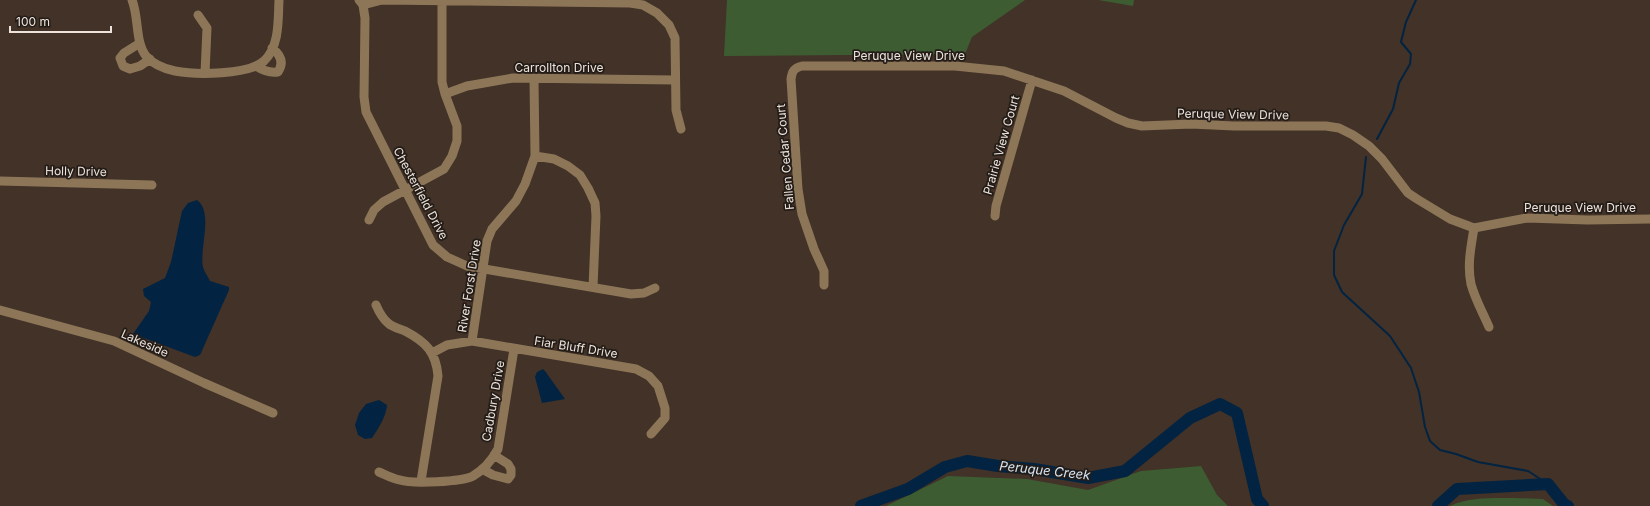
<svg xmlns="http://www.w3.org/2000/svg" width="1650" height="506" font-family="Inter,sans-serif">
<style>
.green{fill:#3d5c32}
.water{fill:#022442}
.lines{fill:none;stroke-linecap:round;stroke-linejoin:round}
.stream{stroke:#022442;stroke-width:2}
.river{stroke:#022442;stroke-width:12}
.minor{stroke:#8d7658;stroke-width:9}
.labels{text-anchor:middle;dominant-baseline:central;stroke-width:3.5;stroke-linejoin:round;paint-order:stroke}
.street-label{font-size:12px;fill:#ede3dc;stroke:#231c17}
.water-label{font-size:13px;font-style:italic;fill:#d5e5f6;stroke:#231c17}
</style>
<rect width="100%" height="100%" fill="#423227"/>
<!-- green -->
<path class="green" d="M727,0h298l-53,37 -7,17 -241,2z
M1098,0h36l-1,6z
M1201,466l16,29 11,11h-342l62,-30 79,3 61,11 53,-19z
M1513,498l30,1 10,7h-103c18,-9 43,-8 63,-8z"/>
<!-- water -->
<path class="water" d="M197,200c17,13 2,48 6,67 1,4 5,10 7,14l19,6v3l-29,65 -5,2 -62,-23 16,-23 2,-9 -7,-6 -1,-7 22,-11 6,-16 11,-51 6,-8z
M543,369l2,2 20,28 -23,4 -7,-26 2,-5z
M379,400l8,5c-1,12 -8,22 -15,33l-7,1 -7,-4 -3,-10 4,-12 7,-9z"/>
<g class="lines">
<!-- stream -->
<path class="stream" d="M1377,139l16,-30 6,-26 11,-19 1,-10 -10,-12 5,-20 10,-22
M1366,157l-4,37 -18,31 -10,26v24l8,17 48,44 21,32 8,24 6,35 5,14 10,9 16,4 22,8 50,9 20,13"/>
<!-- river -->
<path class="river" d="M861,506l47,-17 37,-22 22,-6 31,5 36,3 54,9 37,-7 65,-53 30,-14 17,9 20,86 6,7
M1438,506l19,-17 91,-5 16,20 4,2"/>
<!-- minor -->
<path class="minor" d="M132,0c7,17 3,42 14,56 7,8 19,13 29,15 21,4 73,4 89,-10 16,-15 14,-42 15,-61
M359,0l4,5 2,13 -1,79 2,15 67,133 14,12 20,9 164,28 13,-1 11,-5
M363,5l19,-5 248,3 13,2 14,8 12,12 6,13 1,72 5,19
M198,15l9,13 -2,45
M140,43l-16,10 -4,5 3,8 7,3 10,-3 10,-7
M256,66c7,5 13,7 22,6 6,-9 3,-17 -6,-24
M445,94l22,-8 46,-8 162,2
M535,156l19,3 14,7 12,9 8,13 7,15 1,13 -3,71
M0,181l152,4
M995,216l1,-10 36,-126
M369,220l5,-10 9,-8 61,-33 8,-13 5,-15v-15l-12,-32 -3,-12v-82
M1474,228c-3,19 -7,37 -3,56 4,15 12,29 18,43
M824,285v-14l-10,-22 -12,-35 -4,-25 -7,-110c1,-8 3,-11 11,-13h153l49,5 60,20 52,27 12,5 14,3 49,-2 43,2h92l13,2 14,7 16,11 13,13 26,34 9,6 33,20 24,9 53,-10 61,2 62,-1
M376,305c3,7 6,13 12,18 4,4 12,6 17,8 21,11 31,21 33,45l-17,105
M0,310l114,31 90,42 69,30
M472,341l15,-100 5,-12 24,-28 9,-17 10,-28 -1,-77
M432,353l15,-8 25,-4 164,28 13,7 9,10 7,22v10l-14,16
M482,469l11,6 15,4 3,-4v-6l-3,-5 -14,-9
M379,472c7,3 14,7 21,8 12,4 62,2 73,-4 12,-7 19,-16 25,-27l16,-100"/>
</g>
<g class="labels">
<!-- street labels -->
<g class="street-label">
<text x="909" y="55">Peruque View Drive</text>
<text x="559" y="67">Carrollton Drive</text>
<text transform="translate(1233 114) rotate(1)">Peruque View Drive</text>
<text transform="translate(1001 145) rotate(-74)">Prairie View Court</text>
<text transform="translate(785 157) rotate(-95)">Fallen Cedar Court</text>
<text transform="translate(76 171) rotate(1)">Holly Drive</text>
<text transform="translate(421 193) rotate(62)">Chesterfield Drive</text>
<text x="1580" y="207">Peruque View Drive</text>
<text transform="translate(469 286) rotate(-81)">River Forst Drive</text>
<text transform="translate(145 343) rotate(24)">Lakeside</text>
<text transform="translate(576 347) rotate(9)">Fiar Bluff Drive</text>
<text transform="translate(493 401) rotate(-80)">Cadbury Drive</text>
</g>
<!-- water labels -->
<g class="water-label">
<text transform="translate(1045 470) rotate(6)">Peruque Creek</text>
</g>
</g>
<!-- scale -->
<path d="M10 26v6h101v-6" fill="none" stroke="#ede3dc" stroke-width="2"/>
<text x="16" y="26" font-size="12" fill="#ede3dc" stroke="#231c17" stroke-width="3" paint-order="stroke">100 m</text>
</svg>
